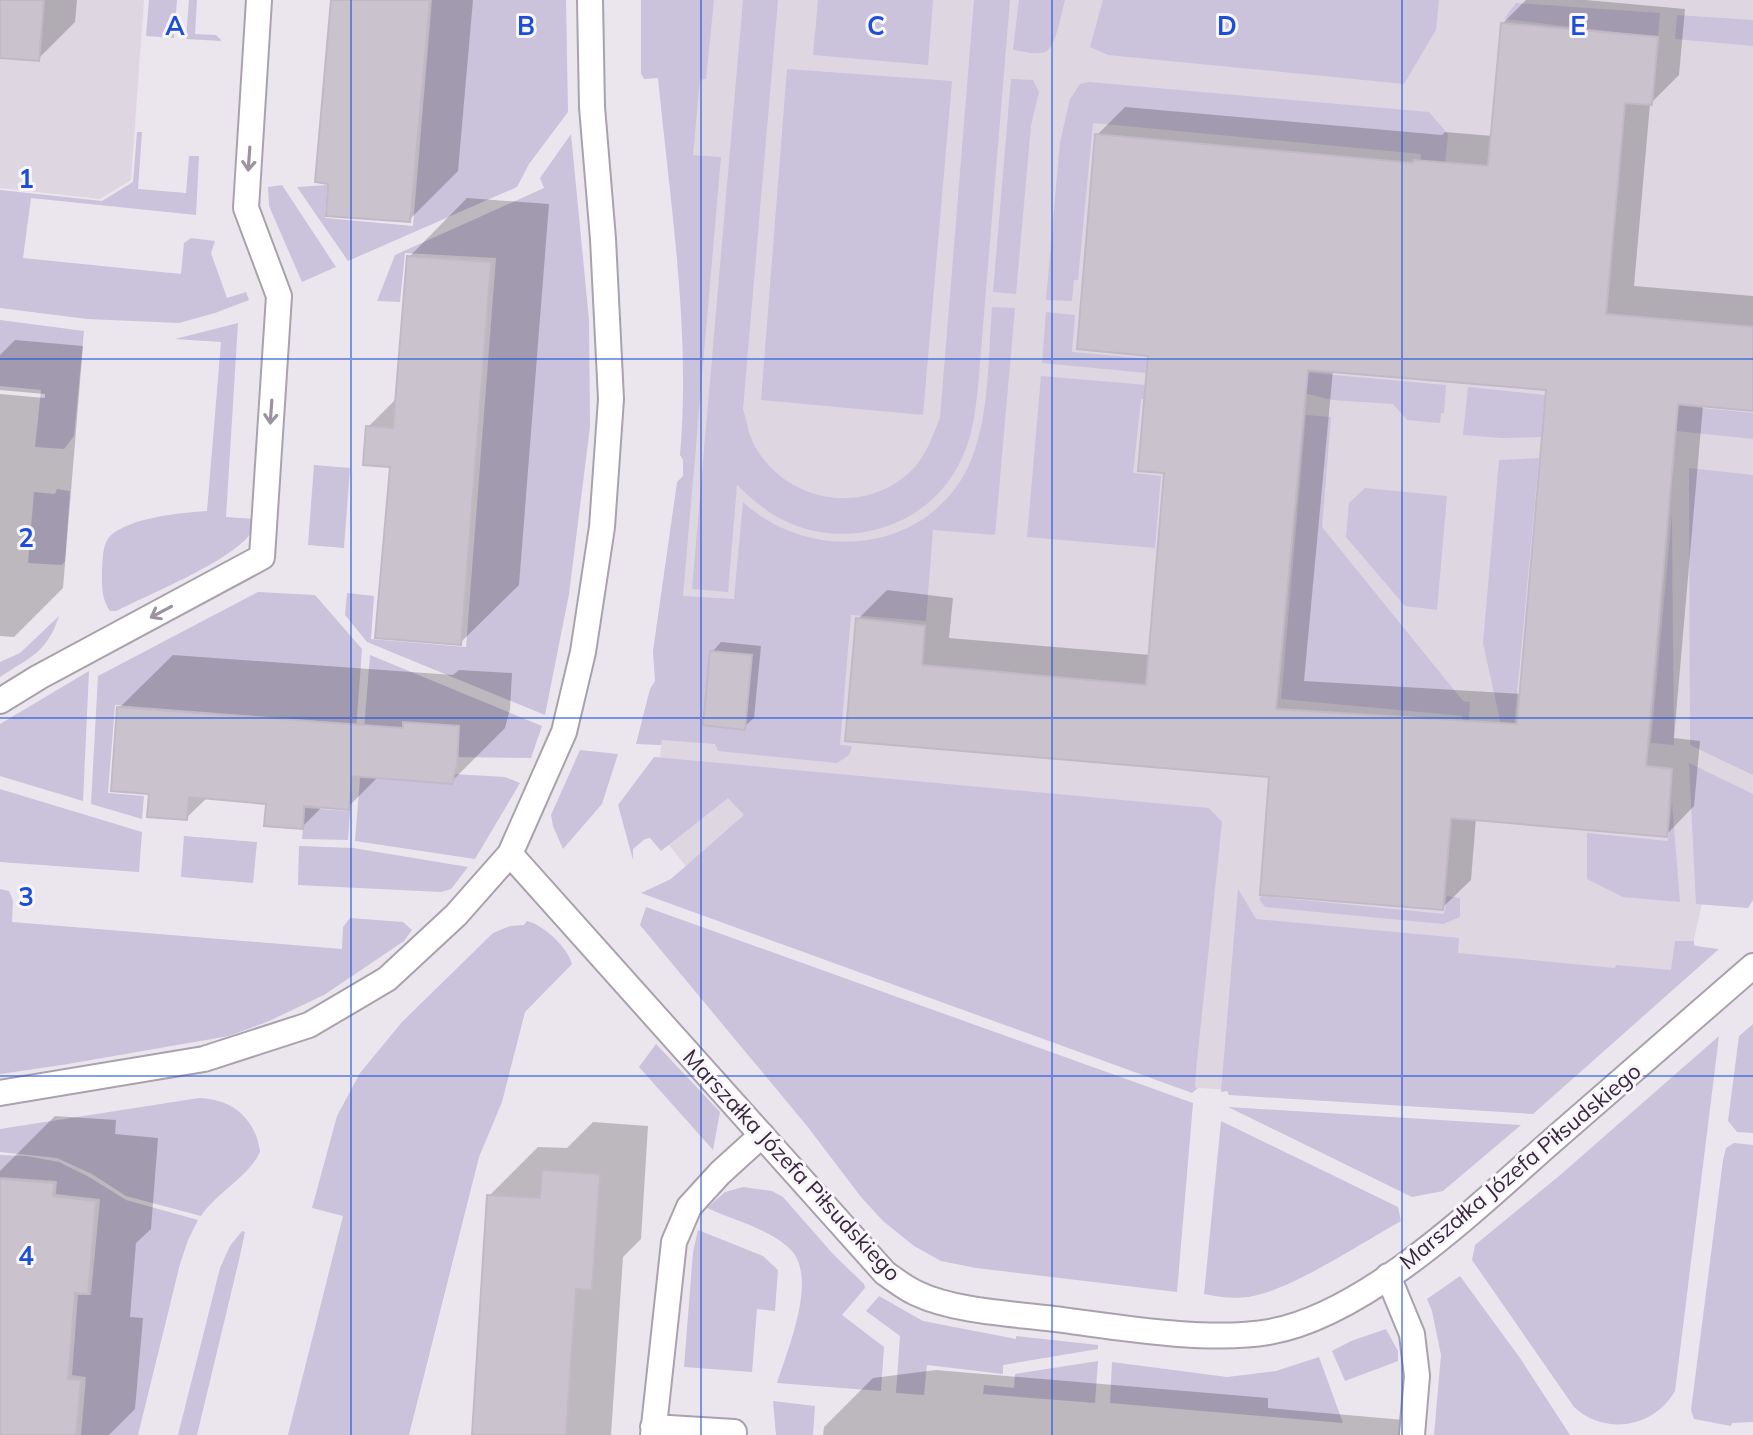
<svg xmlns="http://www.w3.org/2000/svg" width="1753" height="1435" font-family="Mulish,sans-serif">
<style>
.built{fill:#ded7e1}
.green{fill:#cbc2dc}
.shadow{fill:#0003;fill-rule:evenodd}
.building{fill:#cac3ce;stroke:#c2b9c6;stroke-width:2;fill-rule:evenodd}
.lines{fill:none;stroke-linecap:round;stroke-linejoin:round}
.street-casing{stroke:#aba1ae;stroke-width:28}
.street{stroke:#fff;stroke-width:24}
.oneway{stroke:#9c939e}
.grid{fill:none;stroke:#1d4ed8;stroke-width:2;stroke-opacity:0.55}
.labels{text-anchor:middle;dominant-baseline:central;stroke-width:6;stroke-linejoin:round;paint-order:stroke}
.street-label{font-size:22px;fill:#3a273e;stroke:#f8f6fa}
.grid-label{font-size:26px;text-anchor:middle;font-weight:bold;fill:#1d4ed8;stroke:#f8f6fa;stroke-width:6;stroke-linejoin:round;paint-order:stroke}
</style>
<rect width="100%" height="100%" fill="#ebe6ed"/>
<!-- built -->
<path class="built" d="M0,0h144l-13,180 -31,19 -100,-11z
M649,0h1104v893l-51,11 -9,40 22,7 -183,156 -334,-19 -472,-169 -72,-94 32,-366 21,-303 -38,-2z"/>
<!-- green -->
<path class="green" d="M149,0h28l-3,38 -28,-2z
M189,0h8l-2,34 21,1 6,6 -36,-2z
M432,0h134l2,112 -39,52 -12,23 -169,74 -51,-74 30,-2 -2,33 88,8z
M641,0h73l-8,79 -6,1 -7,75 28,2 -38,439 51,3 9,-97c70,65 192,50 229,-44 18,-47 16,-102 20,-151l23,1 -20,227 -62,-5 -7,91 -75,-6 -11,130 12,1 -3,9 -12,8 -119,-12 -3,-7 -53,-4 -1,5 -25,-1 14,-55 5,-8 -2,-30 24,-169 6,-6v-16l-3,-5c11,-125 -10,-252 -22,-377l-14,1 -3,-5z
M743,0h35l-35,409c4,13 6,29 14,41 34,55 112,66 158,17 12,-14 18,-32 25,-49l34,-418h36l-32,387c-3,27 -6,53 -19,77 -32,63 -111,87 -174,57 -19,-9 -33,-22 -48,-36l-9,107 -36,-3z
M818,0h115l-5,65 -115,-10z
M1019,0h46c-3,11 -9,45 -18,51 -8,5 -25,0 -34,-1z
M1103,0h336l-3,30 -32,54 -296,-29 -18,-8z
M1516,3l144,10 -2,24 -154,-18z
M1677,15l76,5v26l-78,-7z
M787,69l165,12 -29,334 -162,-15z
M1011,79l22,1 6,12 -8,33 -15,169 -23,-2z
M1089,82l340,30 19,22 -15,157 -24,-2 12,-135 -328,-31 -15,157h-4l-2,21 -26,-1 14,-158 10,-43 10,-15z
M137,132h5l-4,57 48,4 3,-37h10l-3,59 -165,-17 -8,60 158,16 3,-31 7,-5 24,3 -4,12 16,45 19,-6 3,8 -34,13 -36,10 -92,-4 -87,-11v-118l102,11 31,-19z
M571,134l18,186 1,107 -21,167 -24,121 -178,-73 -22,-27 2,-22 27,3 -3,43 95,8 30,-389 -91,-5 -5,49 -23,-1 18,-46 149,-67 -4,-10z
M282,185l54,82 -34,15 -33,-76 -1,-19z
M1046,312l29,3 -3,37 139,12 -2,15 -167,-16z
M0,320l84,11 -10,105 -10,13 -29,-2 6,-57 -41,-4z
M238,323l-12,194 29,2c-2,9 -4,16 -11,22 -28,26 -92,52 -128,70h-6c-9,-14 -8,-24 -8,-41 1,-12 0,-26 9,-35 22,-18 69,-22 96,-24l14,-169 -46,-3z
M1300,372l146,13 -2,28h-3l-1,10 -33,-3 -14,-16 -61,-4 -33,-8z
M1041,376l176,15 -2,14 -74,-6 -8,74 28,3 -6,72 -128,-11z
M1468,387l77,8 -4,42 -39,1 -39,-3z
M1631,401l122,12v26l-125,-13z
M1306,415l25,2 -9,110 141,174 7,1 -3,43 -7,-1 2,-28 -181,-17z
M1539,458l-27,290 -11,-23 -18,-82 16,-183z
M314,465l36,3 -6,80 -36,-3z
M1689,468l64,7v300l-63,-30z
M1365,488l82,8 -10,114 -32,-4 -59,-69 3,-34z
M57,489l13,2 -5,70 -3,4 -34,-2 6,-71 21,2z
M1672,513l2,232 -23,-2z
M258,592l57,3 47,54 -14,191 -46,-1 3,-31 45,3 6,-87 -241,-19 -7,88 36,3 -2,23 -51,-15 7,-128z
M59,616c-12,37 -29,41 -59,61v-15l20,-9z
M370,655l172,71 -11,32 -73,-1 1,-31 -56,-3 -3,57 53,4 1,-10 51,3 15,6 -45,76 -120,-18z
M89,671l-6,130 -83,-25v-52z
M580,750l38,4 -16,50 -39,45 -10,-23 -2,-11z
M654,757l555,51 13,14 -26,249 -1,16 3,1 -6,5 -551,-200 30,-14 73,-64 -16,-17 -67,53 -11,-13 -5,1 -12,10v11l-15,-55z
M1689,763l64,31v106l-5,8 -52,-4z
M0,789l142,43 -3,40 -139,-10z
M1672,802l8,100 -57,-5 -36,-18v-46l81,8z
M184,836l73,6 -4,41 -72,-6z
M299,846l54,2 115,19 -17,22 -10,3 -143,-7z
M0,889l9,2 4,10 -1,21 330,27 1,-22 7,-9 53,4 9,8 -8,11 -80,54 -55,26 -40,15 -167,29 -62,9z
M1238,889l18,30 203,19 -1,15 157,15 1,-3 55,5 4,-29h19v5l25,3 -186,165 -304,-19 -2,-4 -6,1z
M1262,896l182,18 3,-18 13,2v19l-17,7 -178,-17 -6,-8z
M646,907l547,196 -16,189 -201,-24 -35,-7 -27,-15 -31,-25 -22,-24 -54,-71 -167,-201z
M527,921c17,4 41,27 45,43l-47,48 -23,90 -23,55 -70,278h-121l55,-219 -31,-8 25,-92 23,-43 42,-51 91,-89 17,-7 14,-1z
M1753,1024v109l-16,-1 -9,-11 11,-85z
M1719,1036l-44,355c-22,38 -71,44 -101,16l-102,-147 3,-15 84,-69z
M656,1044l64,68 -7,38 -74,-83z
M199,1098c33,1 56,20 61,53 -7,22 -44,42 -59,65l-75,-20 -34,-22 -35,-16 -57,-6v-23z
M1228,1107l293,18 -78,66 -31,6z
M1221,1121l177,86 3,14c-38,21 -113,71 -153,76 -15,2 -29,0 -44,-3z
M1734,1143l19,2v277l-21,1 -1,3 -37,-7 -3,-9 32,-250 3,-12z
M0,1155l26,1 33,6 30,15 37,23 72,20 -10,20 -8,24 -42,171h-57l5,-58 -14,-2 6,-80h13l9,-96 -44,-5 1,-13 -57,-4z
M743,1187l29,4 11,6 50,57 31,30 1,4 -23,27 42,32 -3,44 -104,-8c10,-32 42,-106 13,-134 -20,-20 -57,-29 -83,-41l18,-16z
M698,1230l65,26 15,14 -3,41 -18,-2 -5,63 -68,-5 9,-115z
M242,1231l3,1 -6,28 -42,175h-19l42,-167 10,-22z
M1460,1276l60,82 50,77h-136l7,-80 -9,-44 -5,-12z
M879,1296l44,25 93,18v-3l82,9v4l-95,16v9l-76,-9 -3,30 -28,-2 4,-57 -34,-25z
M1386,1329l12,22v10l-53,20 -13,-30 19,-10z
M1319,1357l24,66 -233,-20 2,-41 115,15 49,-6z
M1098,1361l-3,42 -112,-9 1,-9 30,3 1,-14z
M773,1401l42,5 -2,29h-37z"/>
<!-- shadow -->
<path class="shadow" d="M0,0h77l-2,22 -37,37 -38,-3z
M333,0h140l-15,171 -49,49z
M1526,0h60l99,9 -6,66 -29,29 -16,182 119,10v113l-50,-4 -29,333 26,3 -6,65 -28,29 -190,-17 -5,62 -29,28 -171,-133 -424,-36 11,-120 29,-29 66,8 -4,40 201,17 17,-183 -17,-118 -53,-219 28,-28 317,28 3,-3 48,4 10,-113zM1333,370l215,19 -26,305 -218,-13z
M467,198l82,6 -30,381 -59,58 -68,-178 -24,-38 30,-30 11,-140z
M15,340l68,6 -20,242 -49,49 -14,-1v-242l45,4v-4l-45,-4v-35z
M721,642l40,4 -7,72 -10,9 -32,-75z
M173,655l280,20 6,-5 53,3 -2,36 -5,19 -54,54 -72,-6 -31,31 -25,-1 -21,21 -34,-25 -60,-5 -22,21 -35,-26 -32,-84z
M55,1116l61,4 -1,14 43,4 -7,91 -15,14 -6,74 13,1 -8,91 -26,26h-109v-264z
M593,1122l55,4 -7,113 -18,18 -12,178h-137l15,-239 49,-49 29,1z
M936,1370l332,28v10l136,12 -2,15h-579l1,-8 49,-49z"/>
<!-- building -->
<path class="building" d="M0,0h44l-5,61 -39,-3z
M331,0h99l-20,222 -84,-6 2,-32 -13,-2z
M1501,23l157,14 -6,68 -27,-2 -19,211 147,13v84l-75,-7 -32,362 26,3 -5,68 -216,-19 -8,92 -183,-15 9,-118 -424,-36 11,-123 69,8 -3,39 224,20 18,-212 -26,-2 10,-115 -71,-7 18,-215 318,29 1,-3 74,6zM1308,370l238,20 -29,334 -241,-15z
M407,256l84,6 -30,383 -86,-7 15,-171 -27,-2 3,-39 27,2z
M710,651l42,4 -7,75 -42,-5z
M117,707l286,21v-6l56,4 -2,39 -5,19 -100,-8 -3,34 -45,-4 -1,23 -39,-3 2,-22 -77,-7 -2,23 -40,-3 2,-23 -38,-3z
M542,1170l58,4 -8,116 -16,-1 -10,146h-94l15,-240 53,3z
M0,1179l54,4 -1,13 43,5 -8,93 -13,-1 -7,86 13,1 -5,55h-76z"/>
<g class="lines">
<defs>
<path id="street" d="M0,701l39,-24 223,-120 17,-261 -33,-88 13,-208
M510,854l375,419c10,7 20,15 31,20 41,20 107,21 154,28 59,8 141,21 199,11 98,-17 209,-126 283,-191 67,-58 134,-116 201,-175
M0,1093l204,-34 105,-34 78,-46 69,-64 54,-61 54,-122 19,-80 19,-125 9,-128 -8,-160 -11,-132 -2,-107
M1388,1276l24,58 5,42 -5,59
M653,1427l81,5
M653,1435l21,-193 15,-35 31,-34 42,-38"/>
</defs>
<!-- street casing -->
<use href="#street" class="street-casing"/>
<!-- street -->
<use href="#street" class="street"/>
</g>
<!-- one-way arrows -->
<defs><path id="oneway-shaft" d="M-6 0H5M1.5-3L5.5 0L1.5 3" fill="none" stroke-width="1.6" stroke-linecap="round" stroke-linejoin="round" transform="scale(2)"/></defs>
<g class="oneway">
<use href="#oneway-shaft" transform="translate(249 159) rotate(94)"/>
<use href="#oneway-shaft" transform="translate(271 412) rotate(94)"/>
<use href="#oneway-shaft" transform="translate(161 612) rotate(152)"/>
</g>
<!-- grid -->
<path class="grid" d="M351,0v1435M701,0v1435M1052,0v1435M1402,0v1435M0,359h1753M0,718h1753M0,1076h1753"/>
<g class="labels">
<!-- street labels -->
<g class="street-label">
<text transform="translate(792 1165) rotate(47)">Marszałka Józefa Piłsudskiego</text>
<text transform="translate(1520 1166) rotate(-40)">Marszałka Józefa Piłsudskiego</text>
</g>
</g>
<g class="grid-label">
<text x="175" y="35">A</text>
<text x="526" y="35">B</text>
<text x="876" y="35">C</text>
<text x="1227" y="35">D</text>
<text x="1578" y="35">E</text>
<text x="26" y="188">1</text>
<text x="26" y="547">2</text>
<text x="26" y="906">3</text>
<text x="26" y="1265">4</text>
</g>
</svg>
